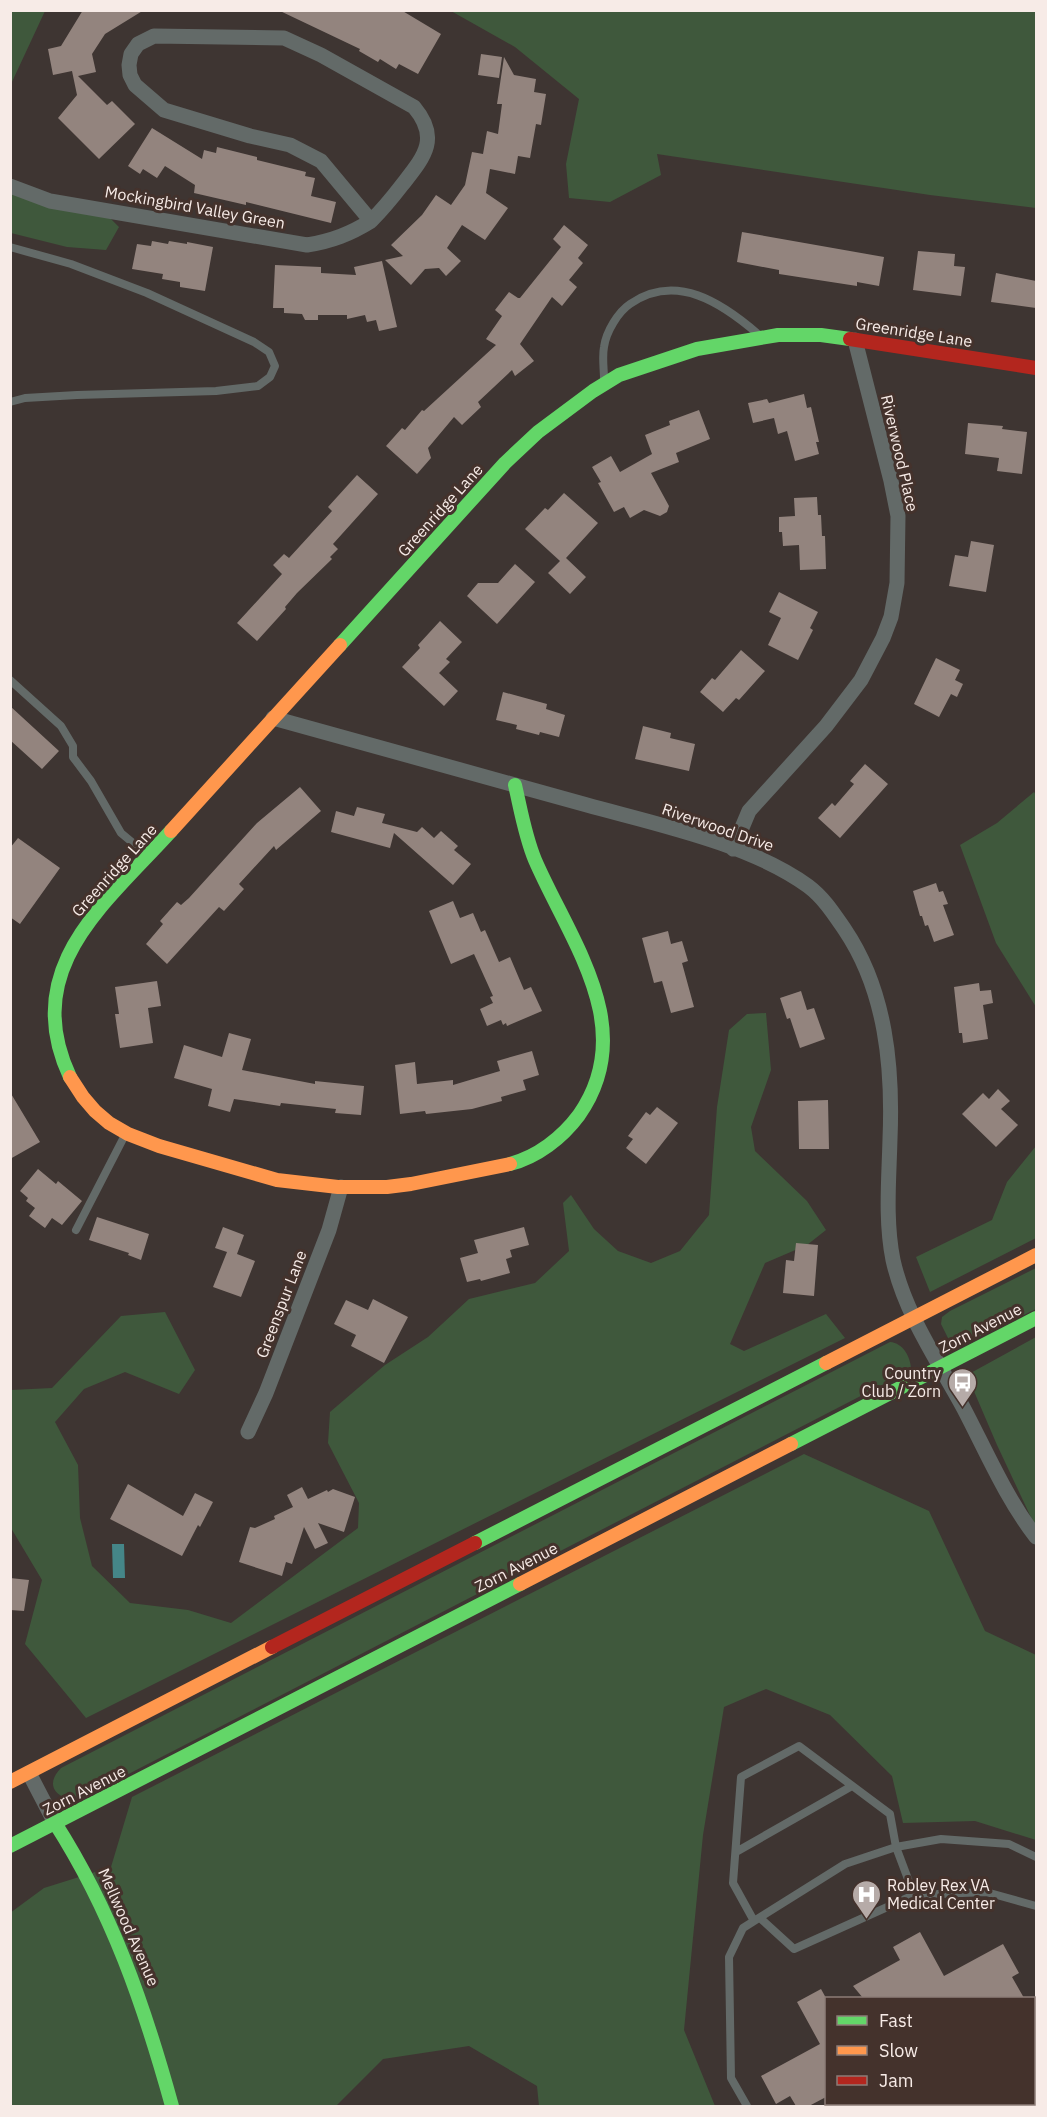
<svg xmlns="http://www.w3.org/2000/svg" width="1047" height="2117" font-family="'IBM Plex Sans',sans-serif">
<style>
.green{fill:#3f583c}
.water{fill:#458688}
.building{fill:#93847e}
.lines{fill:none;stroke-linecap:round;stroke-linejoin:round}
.lane{stroke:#636a68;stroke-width:8}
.street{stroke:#636a68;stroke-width:15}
.fast{stroke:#63d668;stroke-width:14}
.slow{stroke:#ff974d;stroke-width:14}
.jam{stroke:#b3261e;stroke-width:14}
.labels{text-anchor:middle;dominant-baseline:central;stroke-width:6;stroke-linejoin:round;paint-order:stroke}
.street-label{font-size:16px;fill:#f7ebe7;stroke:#44322c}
.poi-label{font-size:16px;fill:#f7ebe7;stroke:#44322c;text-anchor:end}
</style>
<rect width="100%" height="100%" fill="#3e3532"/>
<!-- green -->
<path class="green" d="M11,10l34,1 -34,73 -1,-73z
M451,11h585v197l-106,-13 -273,-41 4,21 -51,27 -41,-4 -3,-34 13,-65 -64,-52z
M11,192l96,23 12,12 -13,23 -39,-3 -56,-14z
M1034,792l2,3v212l-40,-64 -36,-98 37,-22z
M766,1013l5,57 -20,57 4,24 52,50 19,29 -19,15 -42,18 -35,81 14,7 82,-37 19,24 -759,380 -61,-74 17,-64 -31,-52v-138l41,-2 69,-72 44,-4 30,58 -16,24 -54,-22 -41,17 -29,33 23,43 2,53 12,48 38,37 58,7 43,13 127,-95 1,-25 -31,-60 2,-31 55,-47 43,-28 41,-38 66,-16 34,-32 -6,-48 8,-8 23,34 24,22 33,12 29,-12 29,-36 8,-108 12,-77 18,-16z
M1036,1146v92l-106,54 -14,-35 76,-37 15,-38z
M1036,1268v41l-78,38 -6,-1 -11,-22 1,-7 8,-6z
M1036,1337v191l-39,-83 -30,-70z
M890,1342c13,1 21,15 21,28l-831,429c-22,2 -37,-13 -19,-31z
M804,1454l125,57 56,120 51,24v185l-61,-19 -72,2 -11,-47 -62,-61 -64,-26 -42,18 -21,128 -19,195 31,76h-176l-2,-20 -68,-40 -86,13 -47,47h-325l-1,-193 34,-25 67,-21 21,-70z"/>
<!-- water -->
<path class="water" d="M112,1544h12l1,34h-12z"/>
<!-- building -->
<path class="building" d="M83,10h61l-39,24 -13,20 4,18 -18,4 29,29 5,-4 23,23 -36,35 -41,-41 19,-23 -5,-24 -19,4 -5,-26 13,-3z
M278,10h123l40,24 -23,40 -19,-10 -3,5 -16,-10 -2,3 -19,-11 1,-2z
M481,54l21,3 -3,21 -21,-3z
M504,57l10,18 22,4 -2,13 12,2 -5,31 -5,-1 -6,34 -12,-2 -3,18 -25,-5 -4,24 22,15 -23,32 -23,-15 -15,23 14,13 -15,15 -7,-8 -14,1 -14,16 -26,-25 18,-4 -12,-11 31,-30 14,-20 15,10 14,-20 7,-33 11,2 4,-23 11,3 4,-30h-5z
M152,128l50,31 2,-9 12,3 1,-6 40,10v3l49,12 -1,4 10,2 -4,18 25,6 -5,21 -85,-21v3l-52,-12 1,-8 -30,-19 -8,12 -14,-9 -3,5 -12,-8z
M564,225l24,20 -10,13 5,5 -14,17 8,7 -15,19 -10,-9 -32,47 14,17 -19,15 -3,-6 -34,32 3,5 -19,18 -8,-8 -26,31 3,10 -14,16 -31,-28 16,-18 3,2 17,-20 2,1 72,-66 -10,-6 16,-23 -7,-6 14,-18 9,6h2l41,-51 -8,-8z
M742,232l142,25 -5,29 -22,-4v4l-78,-12v-4l-42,-8z
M152,241l16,3 1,-3 18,3v-2l26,5 -8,44 -25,-4v-5l-18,-3 1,-5 -31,-5 5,-25 14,2z
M918,251l37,3 -1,12 11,1 -4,29 -48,-6z
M382,261l15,66 -18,4 -3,-11 -9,2 -2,-7 -18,4v-4h-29v5h-13l-3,-6 -18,-1v-5h-11l2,-43 46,2v6l35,2 -2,-8z
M996,273l40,8v27l-45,-6z
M804,394l3,14 4,-1 8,35h-3l3,12 -24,7 -8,-30 -9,3 -4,-16 -21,5 -5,-20 19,-4 2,4z
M699,410l11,29 -34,14 3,9 -28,11 18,33 -2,6 -7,4 -16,-6 -14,8 -6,-11 -10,5 -16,-29 3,-1 -9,-15 19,-11 9,16 32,-18 -7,-19 25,-10 -1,-4z
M968,423l35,3 -1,3 25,3 -5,42 -25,-3 2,-13 -34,-4z
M357,475l21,19 -45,50 5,5 -8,8 2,2 -35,34 -12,14 1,2 -29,32 -20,-18 45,-49 -9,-9 11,-11 5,4 43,-47 -4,-4z
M564,493l34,30 -32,35 20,19 -16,17 -22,-21 12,-12 -35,-32 20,-21 3,2z
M817,497l1,18h3l1,21h3l1,33 -26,1 -1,-25 -16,1 -1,-14h-3v-15l16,-1 -1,-18z
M971,541l23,4 -8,47 -37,-6 6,-31 13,2z
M515,564l20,18 -38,42 -30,-28 11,-13h20z
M779,592l39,20 -8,16 3,2 -15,30 -30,-15 13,-27 -12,-6z
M440,621l22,21 -16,17 4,3 -11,11 19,18 -14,15 -42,-39 18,-19 -2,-3z
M741,650l24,21 -26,29 -3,-2 -13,14 -23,-20 12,-14 3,2z
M936,658l24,12 -5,10 8,4 -6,13 -6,-3 -12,23 -25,-13z
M503,692l44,12 -1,5 19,6 -6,22 -19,-5 -1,3 -23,-6 1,-4 -21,-5z
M10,706l49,45 -17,18 -32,-29z
M643,726l28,7 -1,5 25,6 -6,27 -54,-12z
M865,764l23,20 -48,54 -22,-20 14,-15 3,3 19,-22 -4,-3z
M300,787l21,24 -45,39 -2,-4 -35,38 5,5 -20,22 -5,-4 -52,57 -21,-20 17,-20 -3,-3 17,-19 4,3 8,-7 68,-75z
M357,807l28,7 -3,9 35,9 5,-5 12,11 7,-7 17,15 -4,4 17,14 -18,21 -59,-52 -4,15 -59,-16 5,-21 18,5z
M18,838l42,30 -40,56 -10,-7v-69z
M936,883l3,9 4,-1 5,13 -5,1 11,30 -20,7 -6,-17 -3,1 -3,-10h-2l-7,-25z
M453,901l7,17 13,-5 8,19 4,-2 14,32 11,-5 14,33 7,-3 11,24 -35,15 -1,-3 -3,2 -2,-5 -14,6 -7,-17 13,-6 -3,-6 3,-1 -19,-42 -23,10 -22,-53z
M668,931l3,13 11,-3 6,20 -6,2 12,44 -23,6 -9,-32 -8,2 -12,-45z
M157,981l4,25 -13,2 5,35 -33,5 -5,-34h4l-4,-27z
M979,983l1,8 11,-1 2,13 -10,2 5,34 -25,4 -1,-10h-3l-5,-46z
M801,991l6,19 7,-2 11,31 -25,9 -10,-30 -3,1 -7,-21z
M229,1033l22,6 -9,31 73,14v-3l49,5 -3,29 -26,-2 1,-4 -55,-6 -1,3 -46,-7 -4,13 -22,-6 4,-17 -38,-11 10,-33 38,12z
M532,1051l7,24 -16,5 3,10 -25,7 1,4 -30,8 -46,5 -1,-3 -25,3 -5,-49 20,-3 2,22 36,-4v5l47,-14 -3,-10z
M998,1089l12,12 -9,8 17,16 -22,22 -34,-33 21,-21 6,6z
M10,1092l30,50 -30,17z
M828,1100l1,49h-30l-1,-48z
M657,1107l21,16 -32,41 -20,-16 7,-9 -5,-3 18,-24 4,3z
M38,1169l18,15 2,-3 24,20 -20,24 -10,-7 -7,10 -16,-12 6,-8 -9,-7 2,-3 -8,-7z
M97,1217l52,17 -8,26 -13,-5 1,-2 -40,-13z
M223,1227l21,8 -7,19 18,7 -14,36 -28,-10 14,-35 -12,-4z
M524,1227l5,18 -19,5 2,7 -6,2 4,14 -29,8 -1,-2 -13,3 -7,-24 18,-5 -4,-13z
M796,1243l22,2 -4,51 -31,-3 3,-33 8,1z
M373,1299l35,18 -24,46 -33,-17 5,-11 -22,-11 12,-24 22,10z
M128,1484l55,32 12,-23 18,9 -13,25 -2,-2 -16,31 -72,-37z
M302,1487l6,12 19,-9 1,2 5,-3 22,8 -11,35 -26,-9 10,20 -13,6 -11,-22 -12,37 -6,-2 -4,14 -43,-14 11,-35 5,1 20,-9 -1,-3 19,-9 -6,-12z
M10,1578l19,2 -5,31 -14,-1z
M920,1932l24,44 59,-32 16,29 -7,4 12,21h-161l-10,-12 47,-26 -7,-13z
M821,1989l5,9v99l-17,9h-13l-6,-10 -14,8 -15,-28 59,-32 -23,-42z"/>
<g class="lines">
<!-- lane -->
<path class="lane" d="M10,247l61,17 76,29 107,49 15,10 6,14 -5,11 -12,9 -42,5 -139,4 -52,3 -15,4
M604,379c0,-10 -2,-22 0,-32 2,-15 14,-35 26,-43 46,-32 92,-1 128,30
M10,680l51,46 12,20v11l18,24 30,52 12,10 16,9
M76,1230l49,-95
M736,1852l116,-66
M760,1918l34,31 120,-54 72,-3 50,14
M754,1921l-21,-38 8,-106 58,-31 91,68 6,33 18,48
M747,2106l-16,-28 -2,-121 14,-29 102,-64 51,-17 45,-8 68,5 27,13"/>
<!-- street -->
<path class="street" d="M154,36l130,2 37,17 93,52c27,32 9,51 -12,78 -10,13 -20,25 -31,36l-50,-60 -31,-16 -40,-9 -86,-26 -29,-25 -5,-10 -1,-10 2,-11 7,-10z
M10,186l40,15 257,44c25,-4 43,-11 64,-24
M273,718c105,29 210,58 314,87 69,19 164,39 221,81 16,12 26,28 37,44 41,61 48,137 45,209 -1,40 -5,81 3,121 12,54 45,101 71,149 23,44 42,89 72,128
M733,849l16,-38 77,-85 35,-46 22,-42 8,-21 6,-34 1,-67 -7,-35 -36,-141
M248,1432l18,-39 63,-163 12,-43
M29,1773l26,50"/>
<!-- fast -->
<path class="fast" d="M340,645l165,-182 33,-31 55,-41 26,-16 78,-26 81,-14h43l29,4
M70,1077c-51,-109 35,-173 101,-246
M510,1164c27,-7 52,-26 69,-49 61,-87 -9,-174 -44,-255 -10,-24 -14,-49 -20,-75
M791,1444l245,-126
M475,1543l351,-180
M55,1823c57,89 89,182 117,283
M10,1846l510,-262"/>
<!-- slow -->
<path class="slow" d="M171,831l169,-186
M70,1077l13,20 12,14 14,12 19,11 31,12 118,34 61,7h49l24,-3 99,-20
M826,1363l210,-108
M520,1584l271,-140
M10,1782l262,-135"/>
<!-- jam -->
<path class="jam" d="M850,339l186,29
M272,1647l203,-104"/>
</g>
<!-- icons -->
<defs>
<symbol id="bus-pin" viewBox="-11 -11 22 30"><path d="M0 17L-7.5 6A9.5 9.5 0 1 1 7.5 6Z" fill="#b6aba8" stroke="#44322c"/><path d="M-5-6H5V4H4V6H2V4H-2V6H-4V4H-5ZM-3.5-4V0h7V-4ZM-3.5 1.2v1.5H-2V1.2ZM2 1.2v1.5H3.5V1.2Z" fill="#fff"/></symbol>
<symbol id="hospital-pin" viewBox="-11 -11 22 30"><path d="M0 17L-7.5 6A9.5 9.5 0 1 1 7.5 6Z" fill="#b6aba8" stroke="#44322c"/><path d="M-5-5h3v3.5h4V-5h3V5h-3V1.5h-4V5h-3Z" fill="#fff"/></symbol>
</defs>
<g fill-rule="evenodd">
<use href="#bus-pin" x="946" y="1366" width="33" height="45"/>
<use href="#hospital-pin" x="850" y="1878" width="33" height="45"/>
</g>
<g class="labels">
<!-- street labels -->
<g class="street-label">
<text transform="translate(195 207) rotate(10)">Mockingbird Valley Green</text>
<text transform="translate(914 332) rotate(9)">Greenridge Lane</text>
<text transform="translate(900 453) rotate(77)">Riverwood Place</text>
<text transform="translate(440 510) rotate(-48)">Greenridge Lane</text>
<text transform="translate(718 827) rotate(19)">Riverwood Drive</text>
<text transform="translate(114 870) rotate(-48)">Greenridge Lane</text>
<text transform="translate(281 1304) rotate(-69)">Greenspur Lane</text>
<text transform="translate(980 1328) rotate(-27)">Zorn Avenue</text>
<text transform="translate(516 1567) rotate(-27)">Zorn Avenue</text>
<text transform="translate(84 1790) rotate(-27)">Zorn Avenue</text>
<text transform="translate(129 1927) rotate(66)">Mellwood Avenue</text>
</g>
<!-- poi labels -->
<g class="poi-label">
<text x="941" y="1373">Country<tspan x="941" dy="18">Club / Zorn</tspan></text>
<text x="887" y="1885" text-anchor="start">Robley Rex VA<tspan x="887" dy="18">Medical Center</tspan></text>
</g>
</g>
<!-- border -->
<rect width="1047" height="2117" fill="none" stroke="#f7ebe7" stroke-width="24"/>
<!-- legend -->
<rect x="825" y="1997" width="210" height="108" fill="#44322c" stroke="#8c7c77" stroke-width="1.5"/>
<rect x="837" y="2016" width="30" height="9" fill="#63d668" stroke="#8c7c77" stroke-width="1.5"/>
<text x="879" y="2027" font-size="18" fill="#f7ebe7">Fast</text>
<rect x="837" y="2046" width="30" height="9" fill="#ff974d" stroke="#8c7c77" stroke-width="1.5"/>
<text x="879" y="2057" font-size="18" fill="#f7ebe7">Slow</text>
<rect x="837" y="2076" width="30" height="9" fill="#b3261e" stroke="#8c7c77" stroke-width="1.5"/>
<text x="879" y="2087" font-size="18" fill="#f7ebe7">Jam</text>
</svg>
